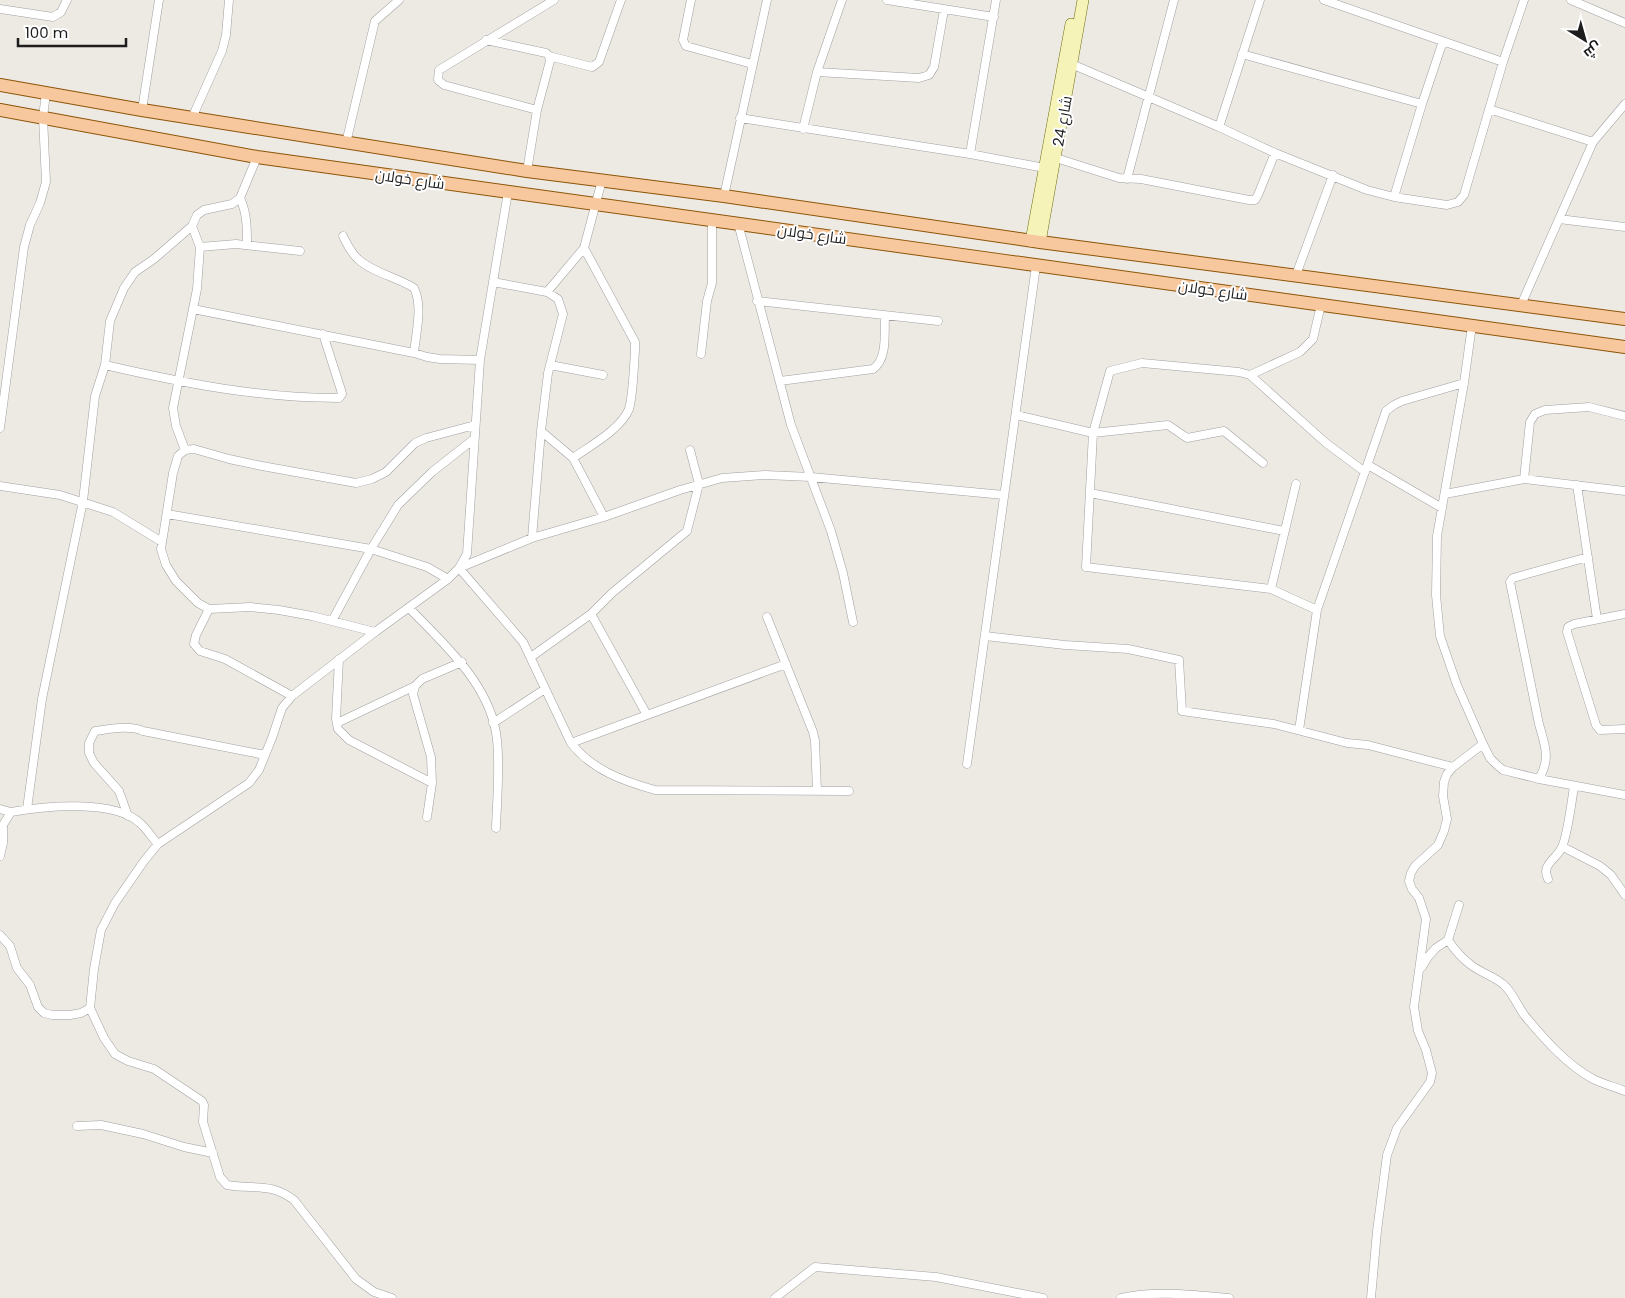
<svg xmlns="http://www.w3.org/2000/svg" width="1625" height="1298" font-family="Poppins,Cairo,sans-serif">
<style>
.lines{fill:none;stroke-linecap:round;stroke-linejoin:round}
.street-casing{stroke:#a1a1a1;stroke-width:9}
.secondary-casing{stroke:#6c6d0a;stroke-width:12}
.primary-casing{stroke:#8e5407;stroke-width:14}
.street{stroke:#fff;stroke-width:8}
.secondary{stroke:#f6f3b8;stroke-width:11}
.primary{stroke:#f7c89e;stroke-width:12}
.labels{text-anchor:middle;dominant-baseline:central;stroke-width:4;stroke-linejoin:round;paint-order:stroke}
.street-label{font-size:15px;fill:#1d1d1d;stroke:#fff}
</style>
<rect width="100%" height="100%" fill="#ede9e3"/>
<g class="lines">
<defs>
<path id="street" d="M691,0l-8,40 3,6 66,18
M887,0l107,17
M1324,0l179,62
M1571,0l54,23
M0,9l53,8 8,-5 6,-12
M486,40l60,13 3,3 43,11 7,-5 22,-62
M1242,54l180,50
M1069,63l150,64 56,26 92,37 27,7 53,8 11,-3 6,-7 39,-133 21,-62
M817,72l102,6 10,-3 5,-8 10,-57
M1489,109l104,33
M142,110l17,-110
M537,110l-93,-25 -6,-5 1,-10 115,-70
M192,118l30,-67 4,-16 3,-35
M740,118l230,36 75,14
M1219,127l41,-127
M803,129l14,-57 25,-72
M346,143l29,-122 24,-21
M970,154l26,-154
M1056,158l63,20 22,1 108,21h6l3,-5 17,-42
M527,171l10,-61 13,-49 -1,-5
M1127,179l47,-179
M724,196l43,-196
M1394,197l28,-93 21,-63
M240,198c7,15 7,30 7,47
M1559,219l66,8
M738,223l53,202 40,106 12,42 10,49
M343,236c4,8 8,17 15,23 15,14 39,18 56,29 9,18 2,45 0,65
M200,247l36,-3 64,7
M1296,275l37,-100
M493,282l54,10 11,7 5,15 -15,59 -7,58 -9,107
M547,292l37,-44 18,-68
M757,301l181,20
M1521,305l72,-163 32,-38
M193,309l221,44 13,4 13,2 40,1
M1472,325l-8,58 -27,153 -1,59 4,41 17,49 26,59 7,14 7,7 6,5 36,9 86,16
M701,354l6,-53 5,-18v-64
M105,365c78,18 153,33 234,33l3,-4 -1,-4 -18,-56
M550,365l53,10
M1250,375l50,-23 13,-13 8,-34
M780,381l93,-12c15,-10 11,-37 12,-53
M1016,415l77,18 17,-62 32,-8 97,9 11,3 76,68 39,29
M0,428l24,-181 6,-22 10,-22 6,-21 -3,-65 3,-24
M541,431l32,27 31,59
M185,450l-9,-24 -3,-18 24,-119 3,-42 -8,-21 5,-11 7,-5 28,-6 8,-6 17,-41
M573,458c17,-12 48,-29 56,-49 4,-13 5,-44 6,-59v-8l-51,-94
M1263,463l-39,-32 -37,7 -19,-13 -75,8 -7,134 185,22 25,-105
M1368,465l74,43
M1524,479l6,-57 5,-8 10,-4 44,-3 36,9
M1577,485l20,134
M0,486l60,9 53,17 49,30
M1090,493l194,38
M1445,494l79,-15 101,12
M167,514l204,35 56,18 21,12
M459,568l73,-30 72,-21 76,-27 42,-12 43,-3 46,2 193,18
M459,568l64,74 48,101c21,27 52,38 84,47l194,1
M1271,589l46,21 -18,120
M409,608c35,36 83,78 88,132 3,29 0,59 -1,88
M209,609l-13,26 -2,9 6,7 25,8 67,37
M1317,610l69,-199 8,-6 8,-4 62,-18
M591,614l56,101
M1625,614l-51,10 -6,3 -1,5 29,93 4,5 25,-1
M767,617l46,115 2,9 2,50
M332,621l39,-72 27,-44 34,-33 42,-33
M375,632l-63,-16 -33,-6 -29,-3 -41,2 -11,-6 -22,-22 -10,-16 -5,-16 12,-76 5,-17 7,-6 9,-1 35,10 33,7 94,17 16,-4 14,-7 29,-29 11,-5 49,-13
M985,636l80,9 63,4 51,11 3,51 92,13 73,19 21,2 85,22
M531,657l60,-43 21,-21 75,-62 12,-47 -9,-34
M339,659l-3,60 2,10 11,11 83,43
M337,723l78,-37
M493,723l52,-34
M571,743l215,-79
M967,764l69,-498
M1539,779c12,-21 6,-33 0,-55l-29,-142 3,-4 75,-21
M0,809l11,3 -8,13v18l-3,13
M27,809l15,-110 41,-198 12,-105 10,-31 5,-44 14,-33 11,-16 19,-13 38,-33
M11,812c33,-6 103,-13 129,11 7,6 12,15 18,21
M128,816l-9,-25 -25,-28 -5,-10v-10l6,-12c15,-2 35,-6 48,0l122,24
M427,817l5,-34 -1,-26 -18,-63 2,-8 7,-7 40,-17
M1563,847l37,19 11,9 14,20
M1548,879c-7,-14 7,-19 13,-30 6,-10 11,-49 13,-63
M0,935l10,11 7,22 13,17 8,22 6,6 8,2h18l11,-2 9,-5
M1448,940c6,9 13,18 23,25 10,8 23,11 33,20 9,8 14,22 21,31 20,24 41,48 68,63 10,5 22,8 32,12
M1422,967l6,-10 8,-9 12,-8 11,-35
M77,1126l24,-1 42,9 41,13 29,6
M392,1298l-18,-6 -18,-13 -62,-79c-25,-18 -38,-10 -67,-15l-7,-8 -17,-55 1,-17 -2,-4 -48,-32 -26,-8 -13,-7 -11,-16 -14,-30 4,-39 7,-39 14,-27 29,-42 14,-17 91,-61 10,-13 13,-32 10,-30 10,-12 83,-64 73,-53 11,-11 8,-14 13,-194 28,-168
M775,1298l40,-31 121,10 107,21
M1121,1298c34,-8 73,-3 108,0
M1371,1298l6,-67 10,-76 10,-27 33,-46 2,-9 -6,-23 -8,-19 -4,-24 12,-88 -7,-21 -7,-9 -3,-8 2,-8 4,-7 23,-21 6,-14 3,-12 -4,-23 1,-14 3,-8 6,-7 30,-23"/>
<path id="secondary" d="M1031,241l40,-217
M1040,242l43,-242"/>
<path id="primary" d="M0,85l142,25 385,61 197,25 316,46 585,77
M0,110l257,47 1368,190"/>
</defs>
<!-- street casing -->
<use href="#street" class="street-casing"/>
<!-- secondary casing -->
<use href="#secondary" class="secondary-casing"/>
<!-- primary casing -->
<use href="#primary" class="primary-casing"/>
<!-- street -->
<use href="#street" class="street"/>
<!-- secondary -->
<use href="#secondary" class="secondary"/>
<!-- primary -->
<use href="#primary" class="primary"/>
</g>
<g class="labels">
<!-- street labels -->
<g class="street-label">
<text transform="translate(1062 121) rotate(-80)">شارع 24</text>
<text transform="translate(410 179) rotate(8)">شارع خولان</text>
<text transform="translate(812 234) rotate(8)">شارع خولان</text>
<text transform="translate(1213 290) rotate(8)">شارع خولان</text>
</g>
</g>
<!-- north arrow -->
<g transform="translate(1585 40) rotate(143)" stroke="#ffffff" stroke-width="4" paint-order="stroke">
<path d="M0-4L9 19L0 12L-9 19Z" fill="#1d1d1d"/>
<text y="-8" font-size="14" font-weight="bold" text-anchor="middle" fill="#1d1d1d">ش</text>
</g>
<!-- scale -->
<path d="M18 38v8h108v-8" fill="none" stroke="#1d1d1d" stroke-width="2.5"/>
<text x="25" y="38" font-size="15" fill="#1d1d1d" stroke="#ffffff" stroke-width="4" paint-order="stroke">100 m</text>
</svg>
